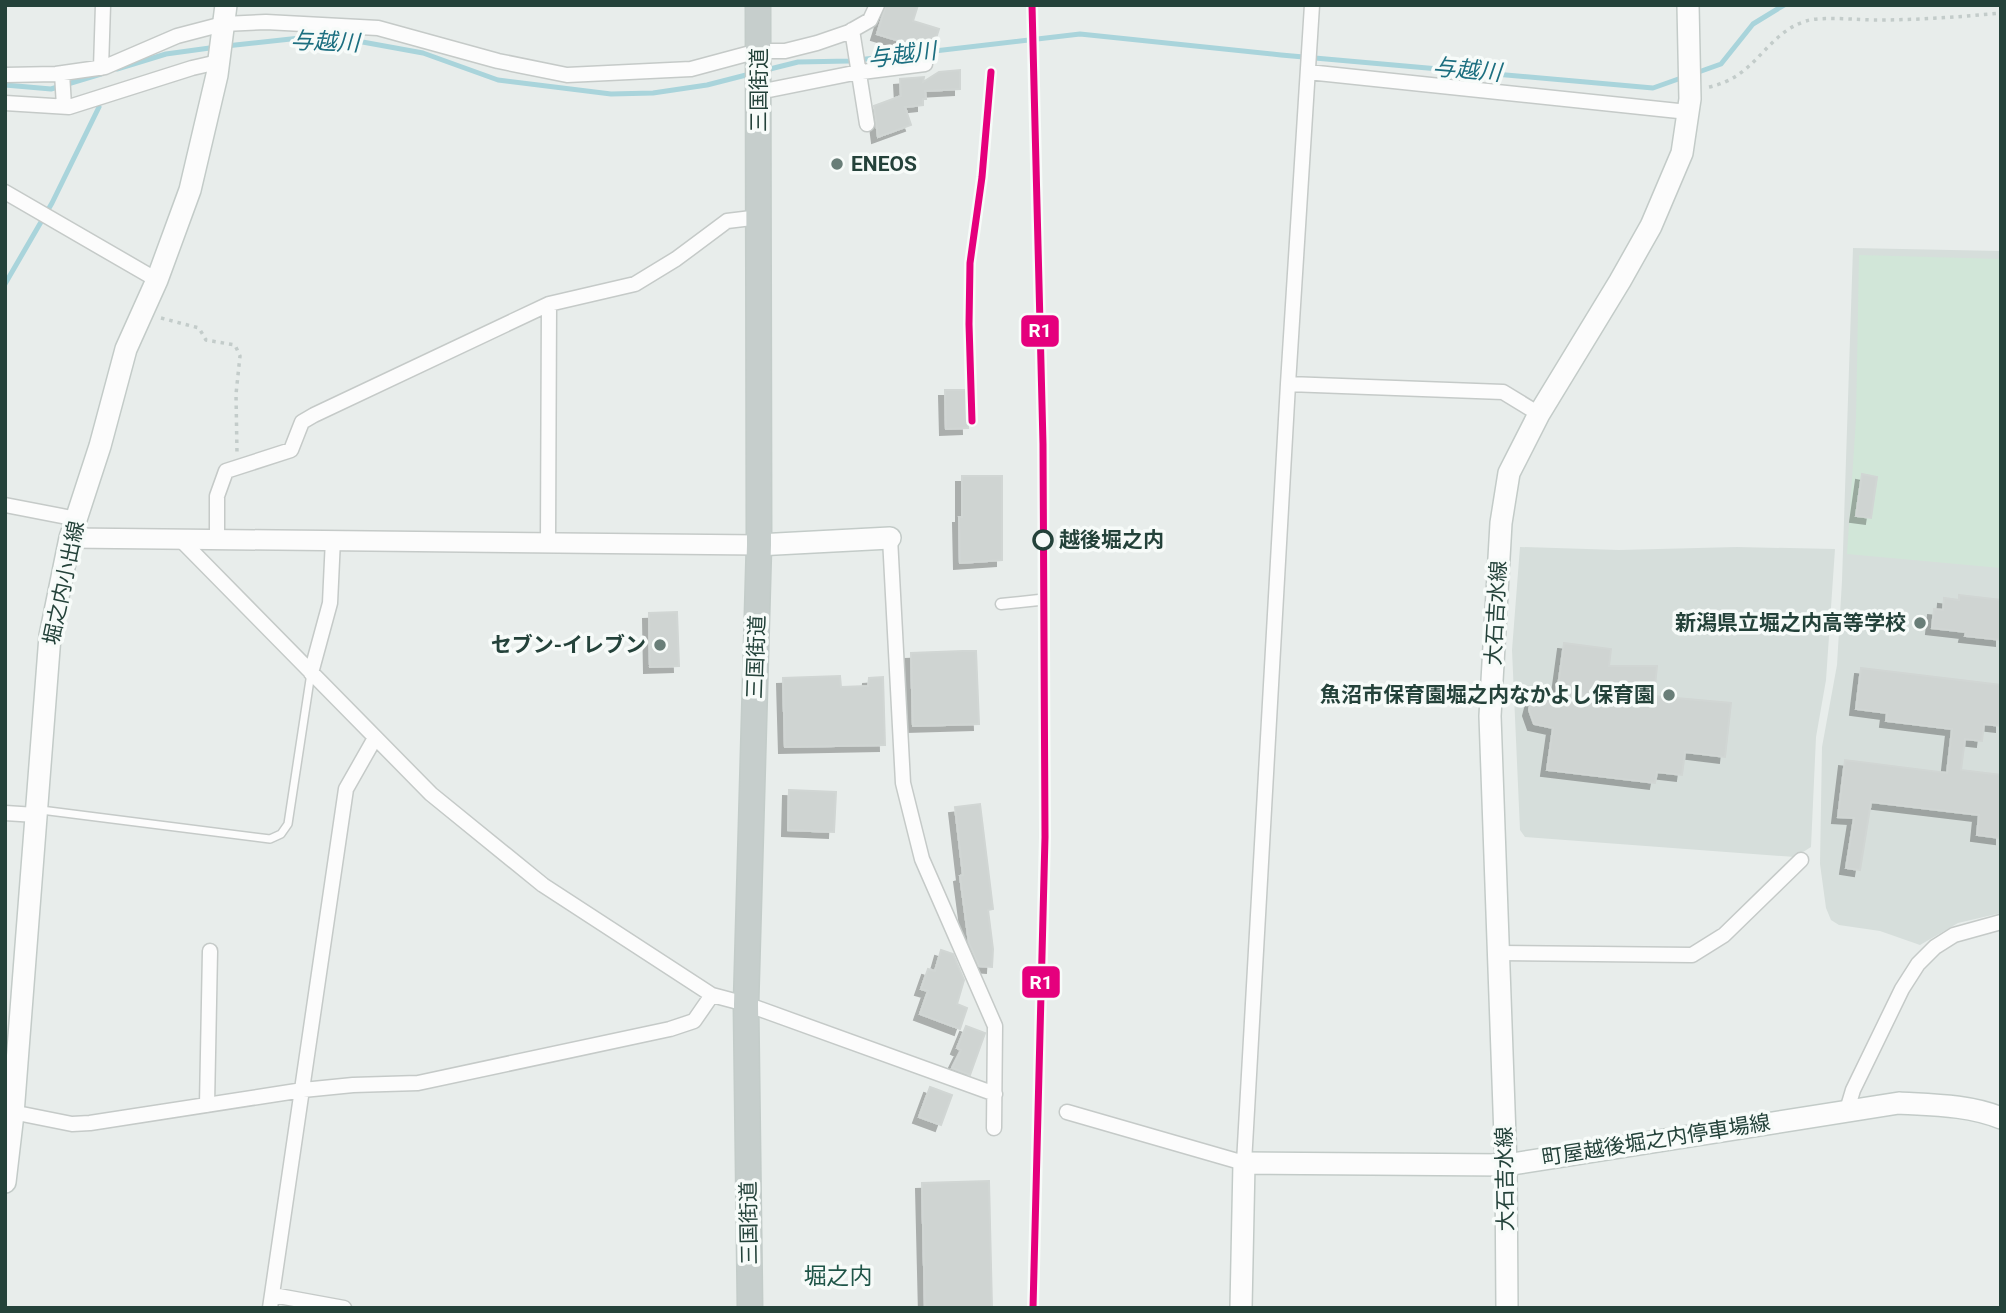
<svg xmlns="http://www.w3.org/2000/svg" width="2006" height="1313" font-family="Roboto,'Noto Sans JP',sans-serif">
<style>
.built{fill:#d6dedb}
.green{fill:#d1e6d8}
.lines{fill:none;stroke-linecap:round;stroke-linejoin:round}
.stream{stroke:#a9d4db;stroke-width:5}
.building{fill:#cfd4d2;stroke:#d1d6d4;stroke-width:2;filter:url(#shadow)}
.service-casing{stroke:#c5cac8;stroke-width:10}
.pedestrian-casing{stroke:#c5cac8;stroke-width:13}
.minor-casing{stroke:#c5cac8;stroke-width:17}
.tertiary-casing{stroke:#c5cac8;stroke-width:22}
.secondary-casing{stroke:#c3cbc8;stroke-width:24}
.trunk-casing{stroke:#c3ccc9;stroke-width:27}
.path{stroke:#c3ccca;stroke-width:3.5;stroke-dasharray:3.5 5;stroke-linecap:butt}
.service{stroke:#fcfcfc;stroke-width:7}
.pedestrian{stroke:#fcfcfc;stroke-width:10}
.minor{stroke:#fcfcfc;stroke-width:14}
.tertiary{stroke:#fcfcfc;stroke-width:19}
.secondary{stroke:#fcfcfc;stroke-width:21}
.trunk{stroke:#c6cecc;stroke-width:24}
.rail-1-casing{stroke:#f7fbf9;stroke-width:12}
.rail-1{stroke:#e5007d;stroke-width:7}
.poi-dot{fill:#697e78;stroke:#f7fbf9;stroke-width:2.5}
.stop-dot{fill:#f7fbf9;stroke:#24423a;stroke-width:3.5}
.labels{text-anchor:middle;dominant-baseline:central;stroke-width:7;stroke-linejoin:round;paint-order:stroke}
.street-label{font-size:21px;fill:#24423a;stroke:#f7fbf9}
.poi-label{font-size:21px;font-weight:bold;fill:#24423a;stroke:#f7fbf9;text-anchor:end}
.stop-label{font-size:21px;font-weight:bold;fill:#24423a;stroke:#f7fbf9;text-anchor:start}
.water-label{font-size:23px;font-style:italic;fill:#1c6f80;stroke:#f7fbf9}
.neighbourhood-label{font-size:23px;fill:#1f5548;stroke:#f7fbf9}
.line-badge{stroke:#f7fbf9;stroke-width:2.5}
.badge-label{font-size:19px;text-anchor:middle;font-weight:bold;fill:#fff}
</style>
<defs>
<filter id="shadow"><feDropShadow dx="-6" dy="6" stdDeviation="0" flood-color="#0004"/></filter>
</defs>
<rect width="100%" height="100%" fill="#e8edeb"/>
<!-- built -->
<path class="built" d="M1853,248l148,3v662l-43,10 -38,22 -40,-14 -41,-6 -8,-5 -5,-12 -6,-44 2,-117 15,-82 5,-84z
M1520,547l99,3 118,-3 98,2 -9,131 -10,57 -5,110 -16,10 -270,-20 -5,-7 -8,-180z"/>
<!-- green -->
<path class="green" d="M1859,255l142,4v309l-154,-14 9,-135z"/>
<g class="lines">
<!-- stream -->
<path class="stream" d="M226,46l74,-8 57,3 66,12 75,27 113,14 42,-1 54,-8 43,-11
M117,69l49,-15 51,-7
M766,70l32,-8 51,-1 231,-27 201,21 372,33 31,-11
M1693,74l28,-10 32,-40 31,-19
M5,85l46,4 50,-15
M5,284l47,-81 47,-96"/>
</g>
<!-- building -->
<path class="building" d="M886,5h32l-5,16 26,8 -7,22 -55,-17z
M960,70v19l-35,2 1,8h-3v6l-18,2 6,18 -33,12 -4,-31 27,-10 -1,-17 24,-2 -1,5 16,-10z
M945,390h22l1,38 -22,1z
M1862,474l15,3 -6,41 -15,-2z
M962,476h40v84l-42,3 -1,-46h3z
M1959,595l42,5v40l-36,-4 1,-4 -34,-4 2,-19 9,1 1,-12 15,2z
M677,612l2,54 -29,1 -1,-54z
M1564,643l47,6 -2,17h48l-3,30 77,7 -6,54 -40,-5 -3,23 -25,-3 -2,11 -108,-13 6,-42 -19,-4 -5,-14 2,-8 9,-8h17z
M963,651h13l3,73 -66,2 -2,-73z
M1861,668l140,17v41l-17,-2 -2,17 -17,-2 -4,31 40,5v63l-24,-3 2,-20 -108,-13 -11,68 -14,-2 8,-50 -16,-1 7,-57 102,13 5,-44 -66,-8 1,-8 -31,-4z
M840,676l1,11 27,-1 1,-8 14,-1 2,68 -100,2 -2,-69z
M789,790l47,2 -2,40 -46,-2z
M980,804l13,105 -5,1 5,39 -1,18 -13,-1 -10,-23 -9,-67 3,-1 -8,-68z
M941,950l12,4 11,26 -7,24 10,4 -7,21 -40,-15 8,-23 -7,-2 7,-20 7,2z
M966,1026l19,7 -15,42 -18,-7 9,-18 -4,-2z
M930,1087l22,8 -11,30 -22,-8z
M989,1181l3,127h-67l-3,-125z"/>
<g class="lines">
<defs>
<path id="service" d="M41,810l229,29 11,-5 7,-10 23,-151"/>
<path id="pedestrian" d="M1001,604l38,-4"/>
<path id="minor" d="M852,30l15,94
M101,68l2,-63
M1308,72l380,40
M62,73l2,33
M5,75l51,-1 49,-7 72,-31 46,-12 43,-2 112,6 120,33 69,14 124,-6 67,-18h27l32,-8 32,-11 21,-12 7,-15
M759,92l95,-19 71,-9
M5,103l64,4 123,-39 26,-6
M5,192l152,88
M1288,384l215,8 36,22
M5,505l72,14
M890,538l13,245 19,76 73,167 -1,102
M180,539l251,255 112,91 169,110 34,9 249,90
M217,539v-43l9,-25 65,-21 11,-28 12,-7 235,-111 86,-20 41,-25 51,-38 33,-4
M548,542l1,-238
M311,673l19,-70 3,-64
M5,813l31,2
M1498,953l194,2 32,-20 77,-75
M207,1105l3,-154
M1847,1110l6,-20 49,-101 16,-25 17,-17 19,-12 47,-13
M7,1111l65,13 18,-1 213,-33 50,-5 65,-2 252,-54 24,-8 18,-26
M1067,1112l177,51 44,-779 24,-379
M273,1295l71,13
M270,1308l76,-519 29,-51"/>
<path id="tertiary" d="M70,538l689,7"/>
<path id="secondary" d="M759,545l131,-7
M5,1182l8,-68 37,-478 20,-98 30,-92 26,-97 31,-69 33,-90 27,-115 9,-70
M1241,1308l3,-145 262,2 393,-62c34,2 70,2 102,15
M1507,1308l-1,-143 -16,-449 11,-193 8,-50 30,-59 81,-133 31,-55 31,-73 8,-54 -2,-94"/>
<path id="trunk" d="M750,1308l-4,-304 13,-459 -1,-540"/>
</defs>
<!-- service casing -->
<use href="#service" class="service-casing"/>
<!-- pedestrian casing -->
<use href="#pedestrian" class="pedestrian-casing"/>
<!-- minor casing -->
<use href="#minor" class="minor-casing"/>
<!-- tertiary casing -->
<use href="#tertiary" class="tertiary-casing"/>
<!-- secondary casing -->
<use href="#secondary" class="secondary-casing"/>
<!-- trunk casing -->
<use href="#trunk" class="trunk-casing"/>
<!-- path -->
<path class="path" d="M1709,87c48,-10 56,-53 97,-66 14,-5 53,-1 70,-1 42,0 83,-3 125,-7
M161,318l38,10 7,12 29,5 5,11 -4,38 1,59"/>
<!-- service -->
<use href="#service" class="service"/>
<!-- pedestrian -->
<use href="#pedestrian" class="pedestrian"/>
<!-- minor -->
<use href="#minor" class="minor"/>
<!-- tertiary -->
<use href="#tertiary" class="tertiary"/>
<!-- secondary -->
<use href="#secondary" class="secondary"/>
<!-- trunk -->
<use href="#trunk" class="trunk"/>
<defs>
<path id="rail-1" d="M1032,5l11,439 2,393 -12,471
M972,421l-3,-97 1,-61 12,-86 9,-105"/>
</defs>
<!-- rail-1 casing -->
<use href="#rail-1" class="rail-1-casing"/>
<!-- rail-1 -->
<use href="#rail-1" class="rail-1"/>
</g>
<!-- markers -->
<g class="poi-dot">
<circle cx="837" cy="164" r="7"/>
<circle cx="1920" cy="623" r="7"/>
<circle cx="660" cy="645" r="7"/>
<circle cx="1669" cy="695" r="7"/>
</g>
<circle class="stop-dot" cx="1043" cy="540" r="9"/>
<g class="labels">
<!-- street labels -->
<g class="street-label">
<text transform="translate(759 90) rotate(-90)">三国街道</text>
<text transform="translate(64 583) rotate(-78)">堀之内小出線</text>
<text transform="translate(1496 613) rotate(-87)">大石吉水線</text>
<text transform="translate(756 657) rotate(-88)">三国街道</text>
<text transform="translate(1656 1140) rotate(-9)">町屋越後堀之内停車場線</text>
<text transform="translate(1505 1179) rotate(-91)">大石吉水線</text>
<text transform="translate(749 1223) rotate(-91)">三国街道</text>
</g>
<!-- poi labels -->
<g class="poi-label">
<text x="851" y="164" text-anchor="start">ENEOS</text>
<text x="1906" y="623">新潟県立堀之内高等学校</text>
<text x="646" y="645">セブン-イレブン</text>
<text x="1655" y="695">魚沼市保育園堀之内なかよし保育園</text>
</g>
<!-- stop labels -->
<g class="stop-label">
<text x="1059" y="540">越後堀之内</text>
</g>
<!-- water labels -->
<g class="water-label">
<text transform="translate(325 42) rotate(2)">与越川</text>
<text transform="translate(902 55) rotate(-7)">与越川</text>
<text transform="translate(1467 70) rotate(5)">与越川</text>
</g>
<!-- neighbourhood labels -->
<g class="neighbourhood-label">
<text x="838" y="1276">堀之内</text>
</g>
</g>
<g class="line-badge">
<rect x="1020" y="314" width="40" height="34" rx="7" fill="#e5007d"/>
<rect x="1021" y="965" width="40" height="34" rx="7" fill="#e5007d"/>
</g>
<g class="badge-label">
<text x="1040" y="337">R1</text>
<text x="1041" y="989">R1</text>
</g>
<!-- border -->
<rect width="2006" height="1313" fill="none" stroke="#24423a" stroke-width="14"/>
</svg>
